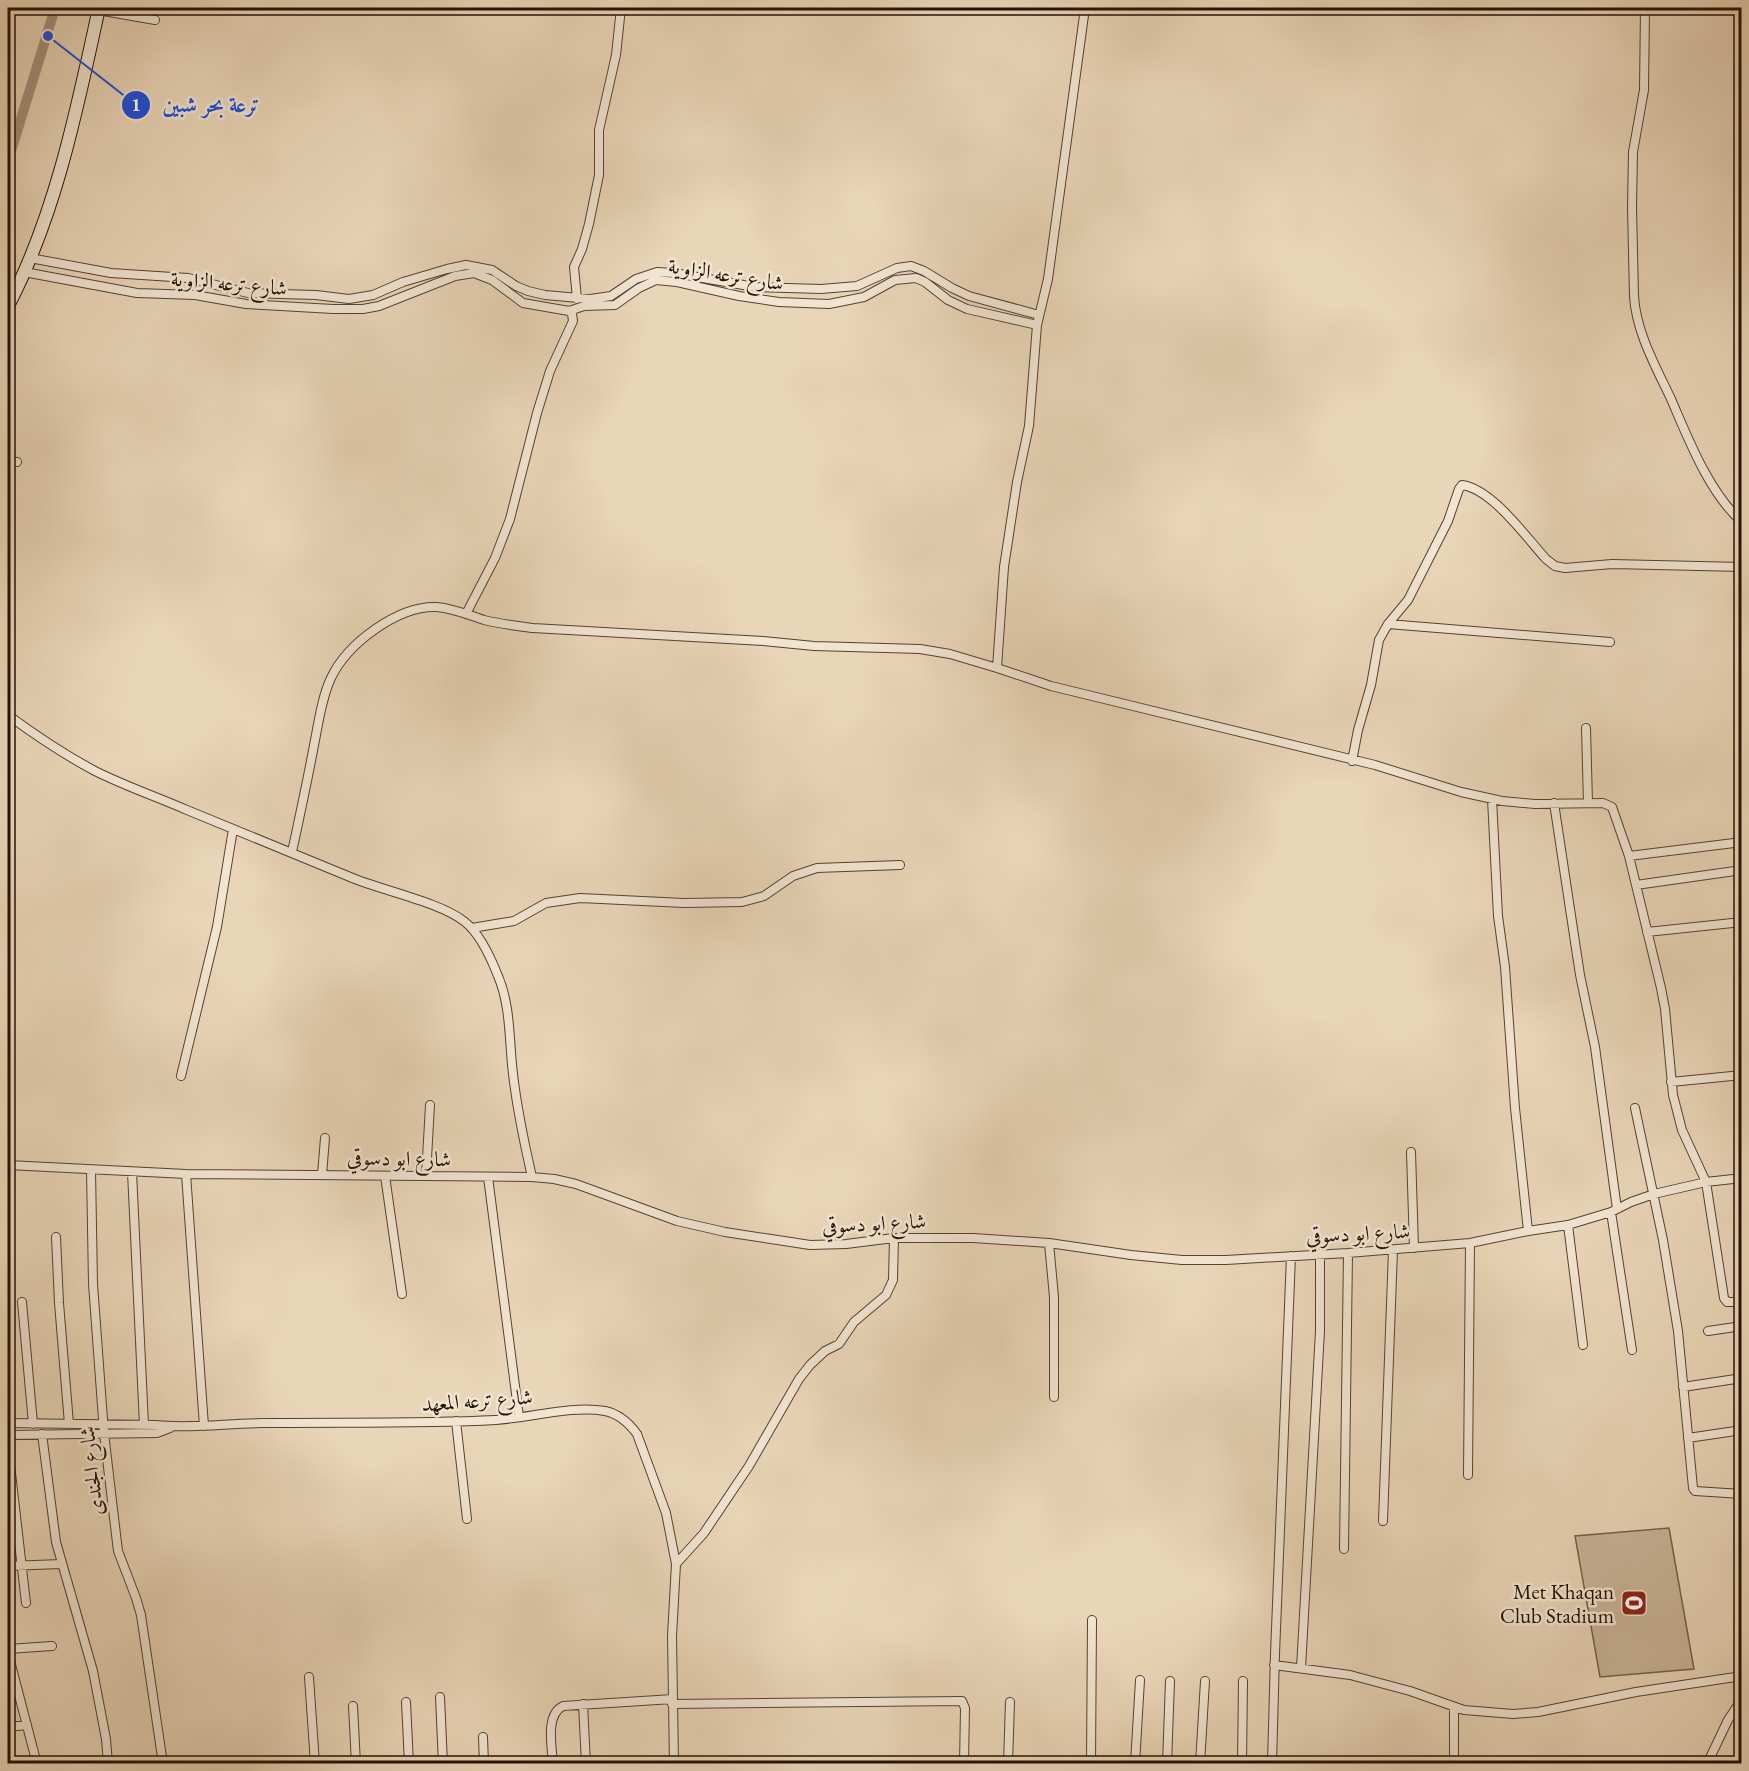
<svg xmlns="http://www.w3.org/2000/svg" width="1749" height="1771" font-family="'EB Garamond',Amiri,serif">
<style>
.green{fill:#c8b499;stroke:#76624e;stroke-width:1.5}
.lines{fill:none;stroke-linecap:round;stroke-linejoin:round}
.canal{stroke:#a6927b;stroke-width:10}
.street-casing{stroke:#564131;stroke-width:10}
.secondary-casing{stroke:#251004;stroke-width:14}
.street{stroke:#f1e4d1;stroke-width:8}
.secondary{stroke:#f1e4d1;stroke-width:12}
.labels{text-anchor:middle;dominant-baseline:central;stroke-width:5;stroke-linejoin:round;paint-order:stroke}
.street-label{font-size:21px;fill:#251004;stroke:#f1e4d1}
.poi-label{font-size:21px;fill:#251004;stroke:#f1e4d1;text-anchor:end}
.leader{fill:none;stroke:#1d4ed8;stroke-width:2}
.callout-dot{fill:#1d4ed8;stroke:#f1e4d1;stroke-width:2}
.mark-label{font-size:18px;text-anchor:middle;font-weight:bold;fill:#fff}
.callout-label{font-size:22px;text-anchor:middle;font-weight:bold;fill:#1d4ed8;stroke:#f1e4d1;stroke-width:5;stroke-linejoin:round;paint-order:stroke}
</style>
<rect width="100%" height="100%" fill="#e9d5b8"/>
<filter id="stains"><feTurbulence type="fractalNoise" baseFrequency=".00333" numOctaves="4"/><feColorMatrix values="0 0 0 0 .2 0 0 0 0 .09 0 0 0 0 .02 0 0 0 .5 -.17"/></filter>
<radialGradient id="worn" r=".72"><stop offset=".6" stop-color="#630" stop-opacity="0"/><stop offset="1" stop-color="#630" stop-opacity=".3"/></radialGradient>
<!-- green -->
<path class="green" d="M1669,1528l25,141 -94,8 -25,-141z"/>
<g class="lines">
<!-- canal -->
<path class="canal" d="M8,161l47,-153"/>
<defs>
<path id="street" d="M1085,8l-37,271 -11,46 -8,101 -12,56 -13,85 -7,101 54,18 324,79 86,27 41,9 33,3 68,-1 9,4 17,49 32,132 4,21 8,86 9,35 24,52 18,116 3,4h15
M1645,8l-1,82 -11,62 -1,56 2,88c2,36 22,71 37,103 17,39 38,94 71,123
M98,10l57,10
M30,258l81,15 77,5 60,15 68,2 33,4 24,-4 30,-13 44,-13 19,-4 26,5 24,16 12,5 17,4 45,4 21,-3 25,-17 21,-7 17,1 81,14 66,2 36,-3 40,-18 14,-2 13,5 28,17 17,8 70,19
M24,272l113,21 58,2 51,9 87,5h30l16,-3 76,-30 19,-3 18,7 31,23 46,8 15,-5 31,-1 24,-17 17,-8 21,2 62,14 40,6 50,2 35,-7 31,-17 21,-2 9,4 23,18 19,9 70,16
M577,299l-3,-32 8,-18 7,-25 10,-49v-45l17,-75 5,-47
M8,461l9,1
M466,614l29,-56 15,-39 27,-106 13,-42 23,-50 -1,-7 -3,-3
M1388,624l222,18
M8,715c27,20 57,40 87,56 30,15 62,26 92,39 56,23 112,46 168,69 30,12 87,24 110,43 15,12 26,36 33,54 13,30 11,66 15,98 4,35 11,68 19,103
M1586,728l2,75
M1352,761l6,-31 13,-45 8,-45 9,-16 20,-24 40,-79 11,-32 3,-4c30,4 64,52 84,74l9,7 10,2 47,-4 130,3
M1492,799l6,117 7,51 10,141 13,123
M1554,803l26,172 15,72 22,162
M292,852c8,-37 16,-74 23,-112 4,-20 7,-43 16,-62 16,-34 66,-72 105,-71 17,1 32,8 48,13 16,4 33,6 49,8l230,13 51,5 106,3 30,5 47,14
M1629,856l113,-14
M1636,885l106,-15
M472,928l42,-7 32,-18 34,-5 104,5 58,-1 22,-6 29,-20 24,-8 83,-3
M1647,932l95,-10
M181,1076l36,-149 16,-98
M1671,1082l71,-7
M1635,1108l28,132 15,91 15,157 2,3 47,3
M1411,1152l3,96
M8,1165l178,9 346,3 22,2 22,5 101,37 48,11 85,13 36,-1 48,-6h79l76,5 82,12 51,5h44l122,-7 122,-10 58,-12 40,-6 43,-13 20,-10 23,-8 52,-12 36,-4
M91,1170l2,114 11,149 13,110 1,8 18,47 5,17 22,149
M132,1172l12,253
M186,1174l18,252
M322,1175l3,-37
M385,1176l17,118
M426,1176l4,-71
M488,1177l31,240
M1611,1212l21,138
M1568,1225l15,120
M56,1237l3,66 10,121
M1049,1243l5,54v100
M22,1302l11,122
M1708,1331l34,-5
M1683,1387l59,-9
M456,1421l11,98
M8,1423l148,2c36,4 72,-2 109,-2 77,-1 154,1 231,-3 33,-2 77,-15 109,-9 14,3 24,12 32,23l29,79 10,51
M42,1434l14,108 37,129 13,68 2,25
M8,1435l149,-2 13,-5
M1688,1438l54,-8
M8,1447l18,156
M1468,1475l2,-232
M1383,1521l10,-271
M1344,1549l4,-296
M8,1566l53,-2
M8,1649l44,-3
M8,1653l29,111
M1274,1665l76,10 60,16 54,19 49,4 25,-2 98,-20 106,-16
M1301,1668l19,-337v-77
M309,1677l6,87
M440,1697l3,67
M406,1702l3,62
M583,1704l3,60
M672,1704l290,-3 3,7 -1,56
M353,1706l3,58
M1454,1707v57
M8,1727l19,-2
M483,1737l1,27
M553,1764c-1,-18 -8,-49 10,-58l110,-7
M674,1764l-2,-128 4,-72 28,-31 45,-67 50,-87 11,-14 15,-14 14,-7 15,-22 32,-27 7,-15 1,-42
M1008,1764l2,-62
M1091,1764l1,-144
M1135,1764l5,-84
M1167,1764l3,-83
M1200,1764l5,-83
M1242,1764l1,-83
M1272,1764l3,-110 16,-398
M1707,1764l21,-44 14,-21"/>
<path id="secondary" d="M8,306c48,-92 69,-197 91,-298"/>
</defs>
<!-- street casing -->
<use href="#street" class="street-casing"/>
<!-- secondary casing -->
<use href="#secondary" class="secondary-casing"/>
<!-- street -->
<use href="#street" class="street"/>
<!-- secondary -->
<use href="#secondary" class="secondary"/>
</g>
<!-- icons -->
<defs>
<symbol id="stadium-square" viewBox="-11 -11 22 22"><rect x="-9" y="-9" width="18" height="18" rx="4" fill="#8f2418" stroke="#f1e4d1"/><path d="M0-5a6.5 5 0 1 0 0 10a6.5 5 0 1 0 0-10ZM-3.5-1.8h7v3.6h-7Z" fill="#fff"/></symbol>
</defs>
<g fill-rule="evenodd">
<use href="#stadium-square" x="1619" y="1588" width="30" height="30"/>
</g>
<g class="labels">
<!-- street labels -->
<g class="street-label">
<text transform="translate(726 274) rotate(9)">شارع ترعه الزاوية</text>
<text transform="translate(229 283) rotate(5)">شارع ترعه الزاوية</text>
<text transform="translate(399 1158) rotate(1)">شارع ابو دسوقي</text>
<text transform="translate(874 1223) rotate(-3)">شارع ابو دسوقي</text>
<text transform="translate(1358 1233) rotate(-3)">شارع ابو دسوقي</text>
<text transform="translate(477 1400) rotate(-4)">شارع ترعه المعهد</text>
<text transform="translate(91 1471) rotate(-96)">شارع الجندى</text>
</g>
<!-- poi labels -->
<g class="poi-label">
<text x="1614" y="1591">Met Khaqan<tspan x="1614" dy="24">Club Stadium</tspan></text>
</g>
</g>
<!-- callouts -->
<path class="leader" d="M48 36L136 105"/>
<g class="callout-dot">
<circle cx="48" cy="36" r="6"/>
<circle cx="136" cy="105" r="15"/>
</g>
<g class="mark-label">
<text x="136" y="111">1</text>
</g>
<g class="callout-label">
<text x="211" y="112">ترعة بحر شبين</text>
</g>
<!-- margin -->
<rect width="1749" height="1771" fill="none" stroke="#e9d5b8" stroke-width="30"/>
<rect x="9" y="9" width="1731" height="1753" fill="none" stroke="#251004" stroke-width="3"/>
<rect x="15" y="15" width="1719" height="1741" fill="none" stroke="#251004" stroke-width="1.5"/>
<rect width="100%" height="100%" filter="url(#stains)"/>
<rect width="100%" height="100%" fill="url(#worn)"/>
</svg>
